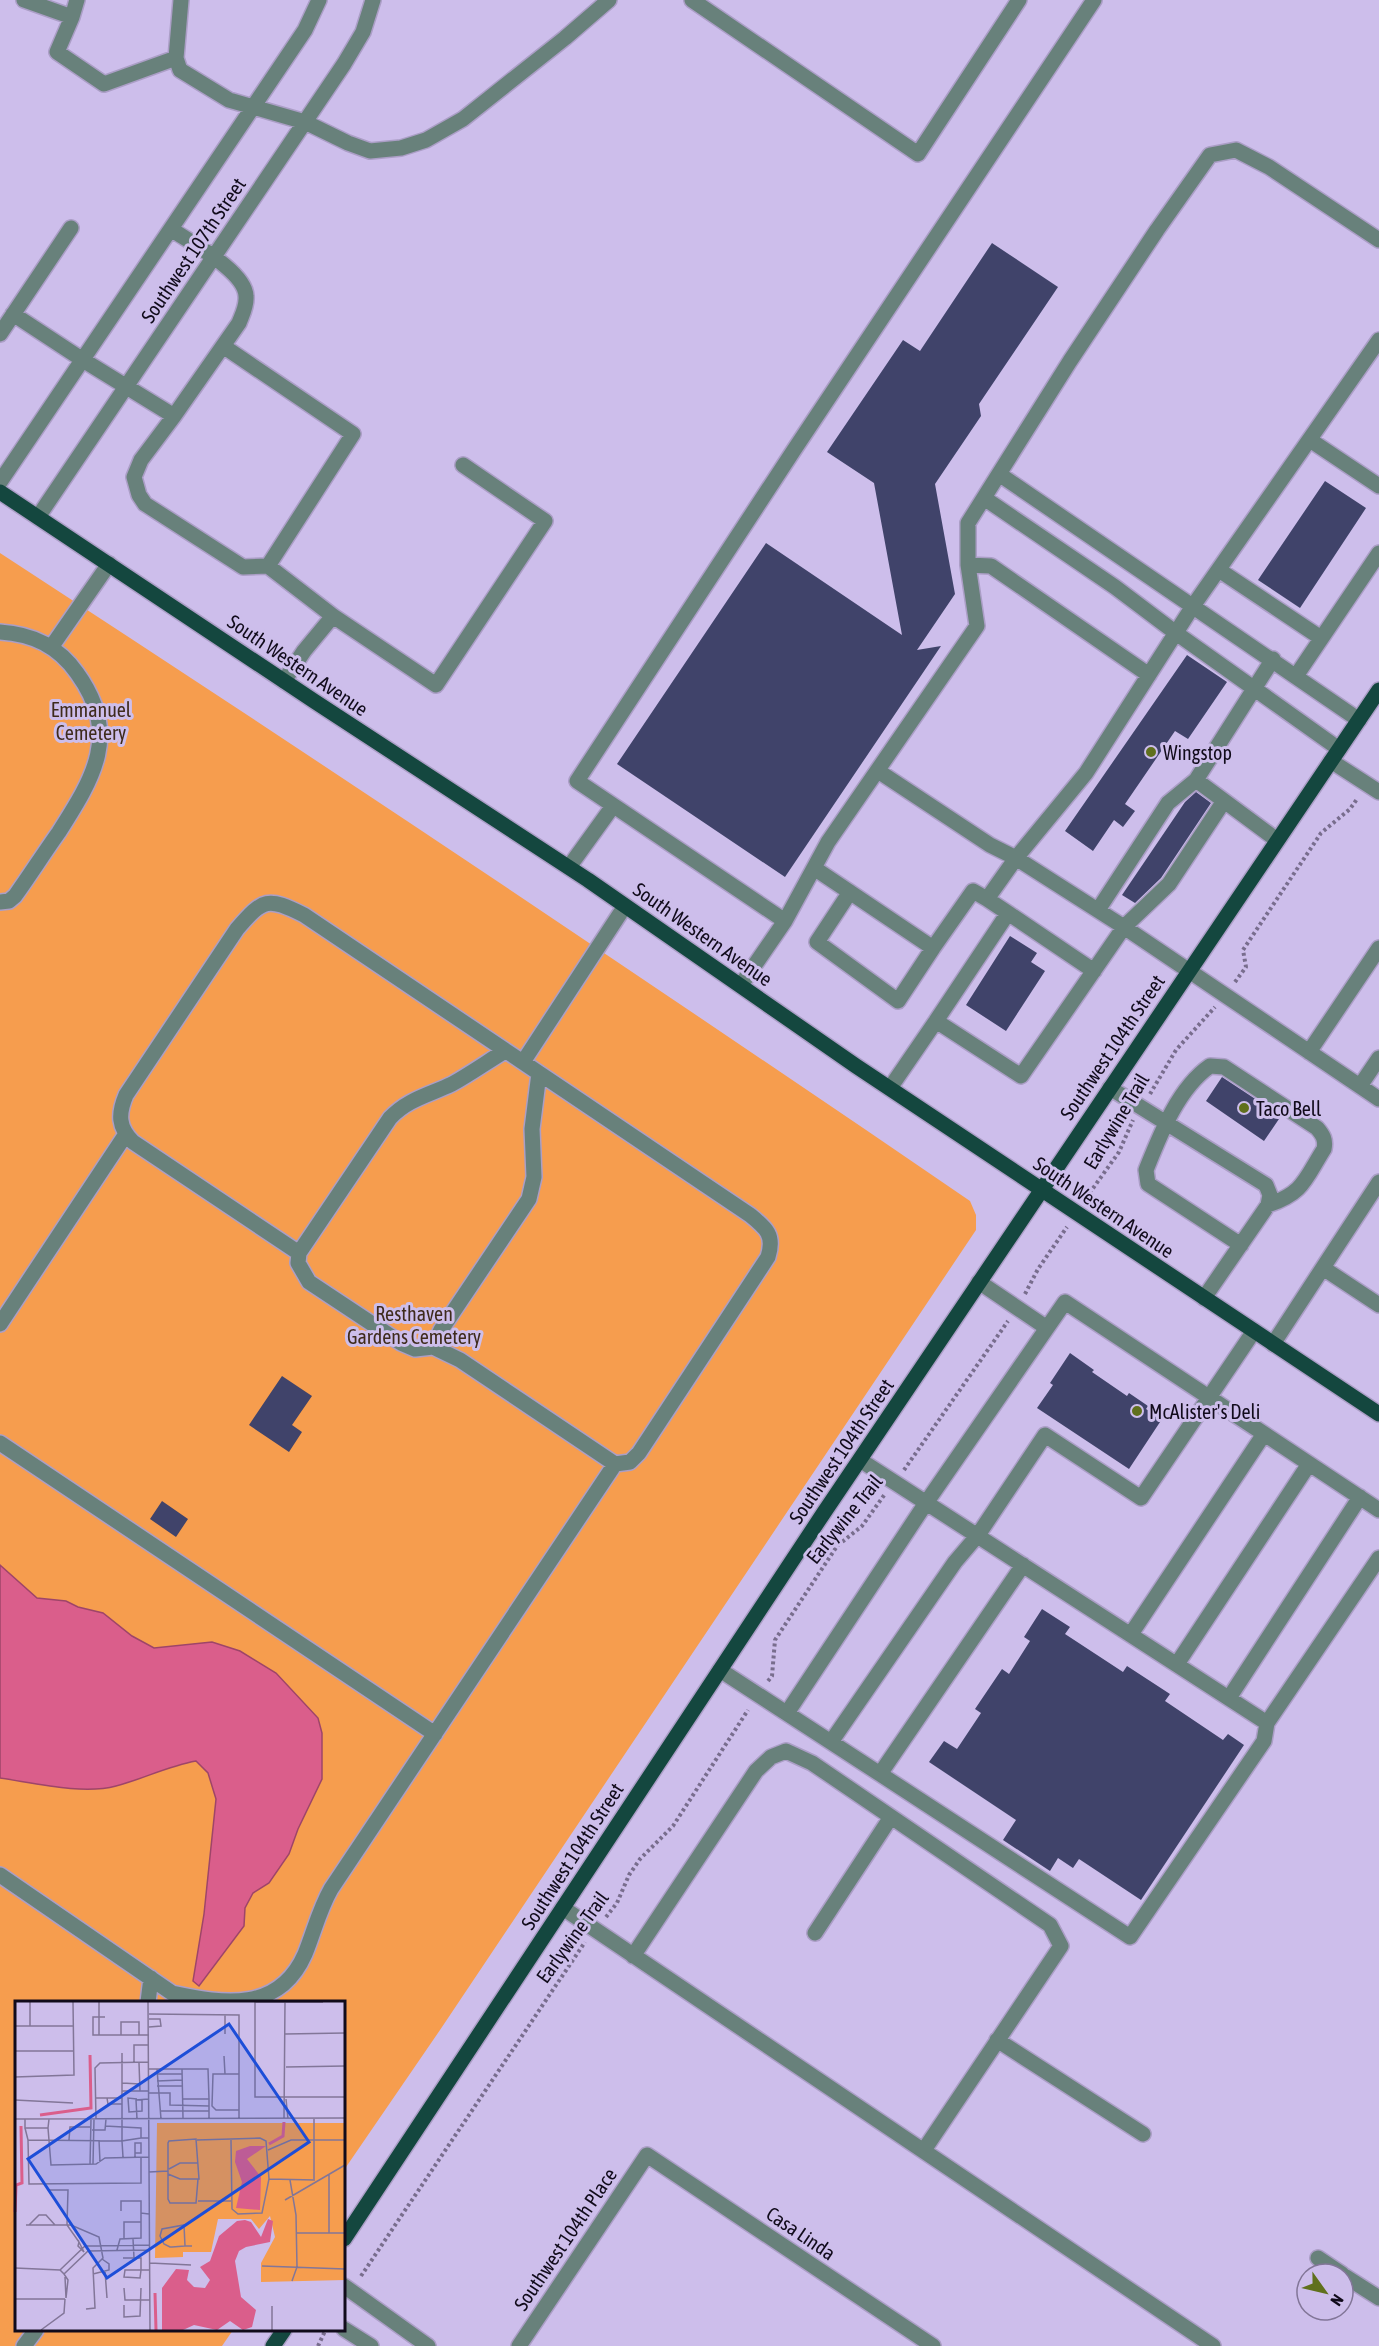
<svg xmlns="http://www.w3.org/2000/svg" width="1379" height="2346" font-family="'Asap Condensed',sans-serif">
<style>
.green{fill:#f69d4e}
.water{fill:#da5e8b;stroke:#9e4569;stroke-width:1.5}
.building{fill:#40436a}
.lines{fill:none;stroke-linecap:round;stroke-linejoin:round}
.minor-casing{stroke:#ab9ec6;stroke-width:18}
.major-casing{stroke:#ab9ec6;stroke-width:18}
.path{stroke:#786d8d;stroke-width:4;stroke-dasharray:3 3;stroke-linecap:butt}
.minor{stroke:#68817b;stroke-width:15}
.major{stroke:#14473f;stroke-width:15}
.poi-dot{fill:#60701d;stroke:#cdbeeb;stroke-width:2}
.labels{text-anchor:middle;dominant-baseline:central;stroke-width:6;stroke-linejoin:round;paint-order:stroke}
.street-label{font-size:20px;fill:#110b1b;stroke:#cdbeeb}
.park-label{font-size:20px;fill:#3e2b1c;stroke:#cdbeeb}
.poi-label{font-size:20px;fill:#110b1b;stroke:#cdbeeb;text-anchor:start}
.inset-river{fill:none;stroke:#da5e8b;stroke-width:3}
.inset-road{fill:none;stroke:#827698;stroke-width:1.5}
.view{fill:#1d4ed8;fill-opacity:0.15;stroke:#1d4ed8;stroke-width:3}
.inset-edge{fill:none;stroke:#110b1b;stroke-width:3}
</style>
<rect width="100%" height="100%" fill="#cdbeeb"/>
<!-- green -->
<path class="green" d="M0,553c326,212 649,429 970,648l6,14v15l-536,800 -96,140v-168h-328v328h217l-11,16h-222z"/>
<!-- water -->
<path class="water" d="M0,1565l37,33 29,3 12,6 25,6 29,23 22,12 58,-6 28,9 36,22 42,45 4,15v46l-24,50 -9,25 -20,29 -16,10 -8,15 -1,18 -45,60 -6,-5 11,-67 12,-115 -8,-26 -12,-12c-28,5 -53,18 -80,25 -33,9 -82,-3 -116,-8z"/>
<!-- building -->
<path class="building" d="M992,243l66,44 -79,117 2,12 -46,68 20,110 -38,56 24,-4 -156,231 -168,-113 149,-221 136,92 -28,-152 -47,-31 76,-112 17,11z
M1325,481l41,27 -66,100 -42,-28z
M1187,655l40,27 -39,57 -13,-8 -50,73 10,7 -12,16 -9,-7 -21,31 -28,-20z
M1196,792l15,11 -50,75 -26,25 -13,-8 63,-93z
M1010,936l27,17 -6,9 14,9 -39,60 -40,-26z
M1222,1077l59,39 -17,25 -58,-40z
M1070,1353l24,17 -2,2 35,24 2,-3 19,13 -2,3 16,10 -33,50 -92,-61 16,-23 -3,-2z
M282,1376l30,20 -20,29 10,7 -13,20 -40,-27z
M162,1501l26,18 -12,18 -26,-18z
M1042,1609l28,18 -5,7 58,38 4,-6 43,28 -5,7 58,39 5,-6 16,11 -103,155 -62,-41 -6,9 -15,-10 -8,13 -47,-31 13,-20 -87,-58 15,-21 13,8 24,-36 -6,-4 27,-40 7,5 21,-33 -6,-4z"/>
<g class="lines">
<defs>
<path id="minor" d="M24,0l48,17
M77,0l-5,17 -15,35 47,32 72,-26
M181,0l-5,58 4,12 49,30 76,22 43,21 22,8 31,-3 25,-8 37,-21 102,-81 44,-38
M692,0l226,154 101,-154
M171,229c20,14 74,42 75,67 1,10 -4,19 -7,27l-65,93 -33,44 -7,17 5,18 6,9 98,63 25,-1
M13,314l70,46 91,56
M0,334l71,-106
M1379,340l-186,266 -107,167 -70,85 108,69 255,172
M223,346l130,88 -85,132 65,50 -29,35 -20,30
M1310,440l69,46
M999,474l360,246
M0,482l305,-452 14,-30
M984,498l131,89 61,46 163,116
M38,517l306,-453 19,-32 10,-32
M968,565l23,1 158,109
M1219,570l102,68
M333,616l103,69 109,-164 -82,-56
M0,632c33,2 58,14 77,41 44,61 17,104 -18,159 -15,21 -29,43 -44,64l-6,5 -9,1
M52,646l57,-82
M1273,659l-77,121 81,60
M1296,676l83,-123
M1331,761l48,31
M878,771l112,74 26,13 -29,41 21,14 -72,108
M569,867l44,-61
M814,868l119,80 -35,53 -81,-59 33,-50
M1098,910l70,-107 28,-23
M1008,913l86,58
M785,921l-208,-140 217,-331 300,-450
M933,948l40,-57 14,8
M741,985l44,-64 43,-79 149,-216 -9,-61v-42l102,-162 87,-131 53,-75 26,-5 33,17 110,73
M1309,1052l70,-104
M523,1062l102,-156
M1360,1086l19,-28
M890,1088l46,-67 85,55 103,-149 45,-43 55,-83
M1110,1088l156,97 4,10 -2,10 -64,93
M1241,1245l-93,-61 -2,-14c14,-35 32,-82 64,-104l14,1 93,61c6,7 9,12 7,21 -19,30 -20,44 -56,56
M299,1253l-166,-111c-15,-15 -15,-28 -7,-47l111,-166c27,-31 30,-32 67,-14 148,101 298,199 446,300 16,13 25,20 18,42l-129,196 -9,9 -15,2 -155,-104 -27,-13 -18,2 -14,-6 -92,-61 -11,-19 1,-10 91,-135c18,-19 39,-23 62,-34 18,-10 35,-22 53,-33
M1323,1268l56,37
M979,1282l68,46 18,-26 314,208
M0,1324l126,-190
M1273,1344l106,-162
M433,1347l8,-17 88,-131 5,-22 -2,-48 7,-56
M0,1443l435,291
M860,1460l407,263 112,-165
M1131,1634l133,-200
M1177,1664l132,-200
M720,1670l160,104 143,-209
M1229,1698l131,-201
M787,1713l139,-210 121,-175
M831,1742l124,-180 23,-27 67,-100 96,63 113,-167
M880,1774l250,163 134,-196 3,-18
M0,1875l172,118c52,11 107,20 133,-39 9,-22 14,-44 26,-65l284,-425
M563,1908l650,438
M815,1933l76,-116
M633,1956l123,-185 15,-14 15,-6 26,12 238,162 11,21 -137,204
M148,2002l3,-24
M997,2040l146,94
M1318,2258l24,16
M1343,2275l36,23
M344,2286l84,60
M344,2329l27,17
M24,2346l12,-16
M519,2346l128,-191 286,191"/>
<path id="major" d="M0,492l314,209 274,179 268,186 523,348
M344,2239l479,-725 556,-824
M273,2346l11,-16"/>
</defs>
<!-- minor casing -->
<use href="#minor" class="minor-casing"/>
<!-- major casing -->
<use href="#major" class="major-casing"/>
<!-- path -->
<path class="path" d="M1235,982l11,-15 -3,-17 78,-117 29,-24 7,-10
M1150,1094l26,-44 39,-43
M1086,1198l33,-46 14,-32
M1025,1294l13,-25 29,-42
M904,1470l104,-149
M768,1681l4,-5 3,-36 62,-94 25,-20 23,-32
M606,1917l11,-14 12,-28 11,-16 33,-33 75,-116
M361,2276l224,-334
M318,2346l7,-15"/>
<!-- minor -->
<use href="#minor" class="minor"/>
<!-- major -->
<use href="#major" class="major"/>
</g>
<!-- markers -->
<g class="poi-dot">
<circle cx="1151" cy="752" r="6"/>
<circle cx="1244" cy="1108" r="6"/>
<circle cx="1137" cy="1411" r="6"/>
</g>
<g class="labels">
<!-- street labels -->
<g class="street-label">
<text transform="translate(193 250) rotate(-56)">Southwest 107th Street</text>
<text transform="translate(298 665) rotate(34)">South Western Avenue</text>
<text transform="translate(703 934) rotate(35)">South Western Avenue</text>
<text transform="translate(1112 1047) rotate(-56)">Southwest 104th Street</text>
<text transform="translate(1116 1121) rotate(-59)">Earlywine Trail</text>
<text transform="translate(1104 1207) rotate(34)">South Western Avenue</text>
<text transform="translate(841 1451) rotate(-56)">Southwest 104th Street</text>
<text transform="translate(844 1519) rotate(-51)">Earlywine Trail</text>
<text transform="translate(572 1856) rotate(-57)">Southwest 104th Street</text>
<text transform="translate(572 1937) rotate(-54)">Earlywine Trail</text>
<text transform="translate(801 2233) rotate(34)">Casa Linda</text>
<text transform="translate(565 2239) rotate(-56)">Southwest 104th Place</text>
</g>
<!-- park labels -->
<g class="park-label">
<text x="91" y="709">Emmanuel<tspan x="91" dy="23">Cemetery</tspan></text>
<text x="414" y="1313">Resthaven<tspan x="414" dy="23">Gardens Cemetery</tspan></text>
</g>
<!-- poi labels -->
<g class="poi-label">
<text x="1163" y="752">Wingstop</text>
<text x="1256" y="1108">Taco Bell</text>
<text x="1149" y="1411">McAlister's Deli</text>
</g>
</g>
<!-- overview -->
<g transform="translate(15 2001)">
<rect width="330" height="330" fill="#cdbeeb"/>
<path d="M142,122h188v157l-84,2v-19l14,-26 -5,-21 -11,13 -8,-10h-33l-7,33h-28v5l-28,1z" fill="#f69d4e"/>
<path d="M251,145l-19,13 14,18 -1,33 -24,-2 6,-26 -7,-20 1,-11 14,-5zM253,218l5,2 -3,21 -24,5 -7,4 -4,10 6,36 15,13 -4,17 -9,3 -13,-9 -13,9 -23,-5 -11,5h-21v-42l14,-19 13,1 -2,10 7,7 11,1 5,-8 -10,-13 10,-6 9,-25 18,-15 8,-1 6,2 10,15z" fill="#da5e8b"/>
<path class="inset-river" d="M25,114l51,-7 -1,-53M254,143l14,-8 1,-14M0,211l1,-27 6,-2 -1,-57M140,292l1,37"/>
<path class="inset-road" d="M15,1v24M84,1v15h-6v18h56M133,1l2,328M308,1h-68v95h90M134,13l90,1v104M210,14v19M0,25h59M134,26l12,-1 -1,-7h-11M270,33l60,-1M84,34v-18h6M106,34v-13h18v13M0,50h58M209,55l1,18M119,62v-18h15M124,62l1,28M271,66l59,-1M134,68h33l1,49M142,68l4,50M167,68h26l1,30M142,73h25M224,73h-26l-1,32 4,4h23M0,76l59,-2 -1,-73M142,80l25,-1M107,82l18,1M142,85h25M107,90h27M134,92h21v12l39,1M80,97h27M92,97l1,6h14M122,98l-9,-1 1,14 13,-1v-12M168,98h26v20M271,98l2,20M0,99l58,3M146,110h48M299,117v61M0,118l330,-1M10,118v9h23l1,-9M81,118l-1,-51 5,-5 48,-1M122,118l-1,-19 13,-1M269,118l1,-117M90,125l36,2v10h8M10,127l3,12 94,1v-88M33,127l3,37 45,-1 9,-6 44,-1M77,129h13l1,-11M13,139l1,44 112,-1v-26M54,139l1,-13h20M84,139l1,22M182,139l63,-2 6,3 3,38 -7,34 -24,1 -6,-5 -1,-69M253,149l23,-10h54M120,152h6v-10h-6v15M108,156l-1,-16 19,-3M78,163l1,-45M75,164l1,-46M154,168l11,-6h18M134,171l19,-1M153,173l12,5h19l-3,-40 -27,2 -1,2v56l2,4h26l2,-24M314,174v58M254,178l46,1M0,179v-23M275,179l6,35 1,52 -5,14M33,189h20l-1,35 12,17M270,199l60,-35M183,200h33M106,210v-10h20v12M11,224h45l28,12 4,21 -10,10 2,40 -9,1M14,224l10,-10h7l9,10M282,232h48M109,237v-16h17v-9l8,1M118,238l1,19M64,241l5,10 -6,-6zM170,245l-1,-21 -22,4 -2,7 4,8 6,3h2l13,-1h7M102,249l3,-11 21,-1v-16M108,257h18v12M135,262l41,2M247,265l83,3M0,267l45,2 4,4 4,6 -2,18 -1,-21M45,269l25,-24 65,-1M126,269l-1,8 -16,-1 1,-7h25M90,270l2,27M49,273l24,-23 62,-1M78,273l16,-4v-6l-7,-5M109,287l1,12h25M0,298h50M109,304v12l16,-1 1,-28M257,305v24M26,329l23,-17 1,-14"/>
<path class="view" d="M214,23l80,118 -202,136 -79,-119z"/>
<rect width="330" height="330" class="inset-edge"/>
</g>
<!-- north arrow -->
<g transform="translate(1325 2292) rotate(124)"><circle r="28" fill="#cdbeeb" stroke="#827698" stroke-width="1.5"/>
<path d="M0-4.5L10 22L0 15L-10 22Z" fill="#60701d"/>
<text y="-9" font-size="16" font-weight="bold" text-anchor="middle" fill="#110b1b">N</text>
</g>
</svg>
